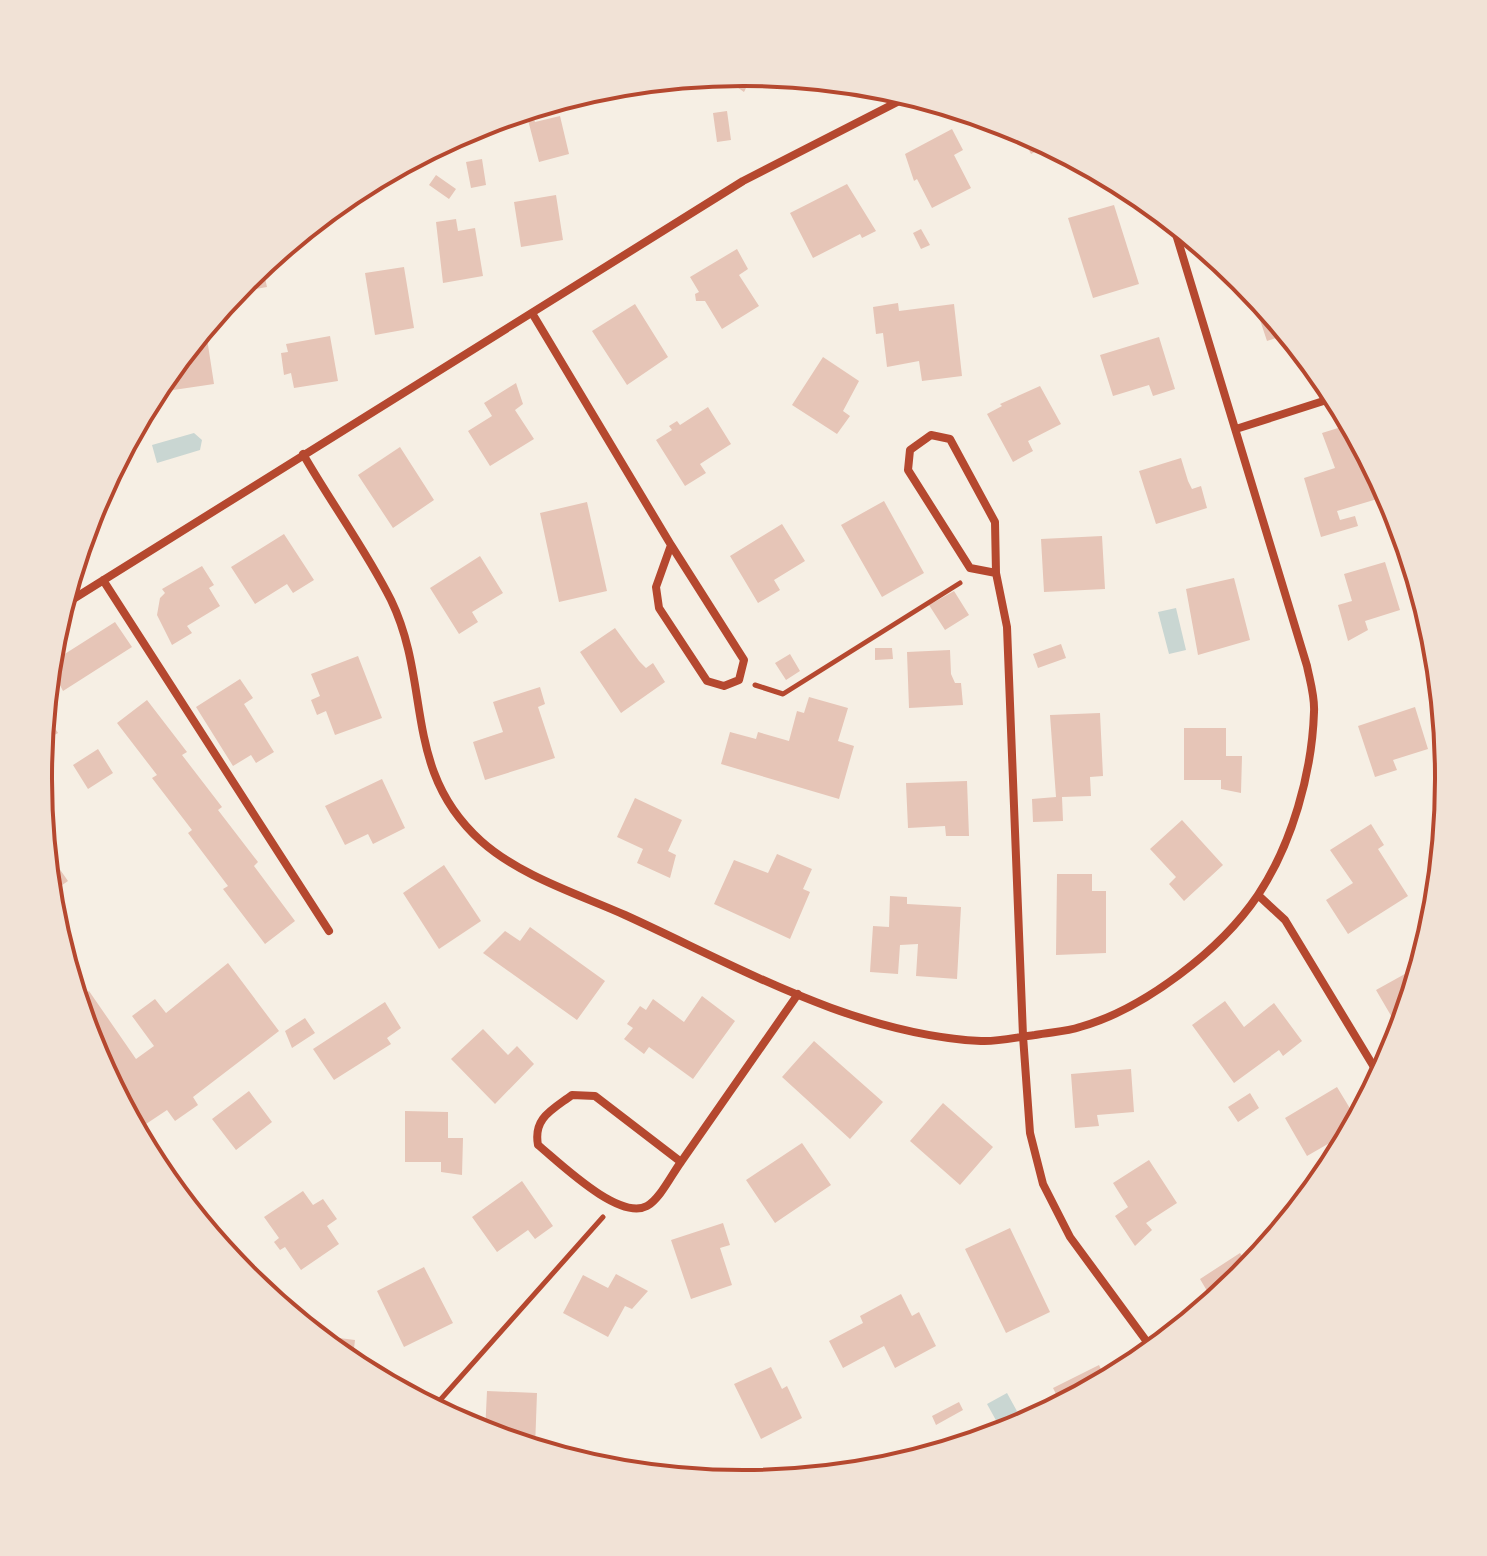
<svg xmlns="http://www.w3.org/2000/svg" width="1487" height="1556" font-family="'Alegreya Sans',sans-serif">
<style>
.water{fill:#c9d6d2}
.building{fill:#e6c5b7}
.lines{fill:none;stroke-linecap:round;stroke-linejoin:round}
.path{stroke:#b5482f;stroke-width:5}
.minor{stroke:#b5482f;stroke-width:8}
.rim{fill:none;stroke:#b5482f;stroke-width:4}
</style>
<rect width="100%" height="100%" fill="#f6efe4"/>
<!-- water -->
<path class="water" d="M194,433l8,7 -2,10 -43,13 -5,-18z
M1176,608l10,42 -17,4 -11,-42z
M1007,1393l17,31 -21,9 -16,-29z"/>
<!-- building -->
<path class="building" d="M744,73l16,1 1,7 -12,1 -5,10 -10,-7 -11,2 -2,-12z
M727,111l4,29 -14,2 -4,-29z
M560,116l9,38 -30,8 -11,-42 6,-1 1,3z
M1018,128l30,17 -17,9z
M952,129l11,21 -9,5 17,33 -39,20 -15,-29 -3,2 -9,-27z
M482,159l4,26 -15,3 -5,-26z
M436,175l20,14 -7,10 -20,-14z
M847,184l29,47 -14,7 -2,-4 -47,24 -23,-45z
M556,195l7,45 -42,7 -7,-45z
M1114,205l25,79 -46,14 -25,-80z
M456,219l2,12 17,-3 8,48 -40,7 -7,-61z
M921,229l9,16 -9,4 -8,-16z
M737,249l11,20 -9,6 20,31 -37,23 -17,-28h-9l-1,-7 4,-2 -9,-15z
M262,265l5,22 -34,6 12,-14z
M404,267l10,61 -39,7 -10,-62z
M1260,300l28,34 -21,7 -8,-24 6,-2z
M898,303l1,8 55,-7 8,72 -40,5 -3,-20 -32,6 -4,-34 -7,1 -3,-27z
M635,304l33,53 -41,28 -35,-54z
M206,332l8,52 -61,9 47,-60z
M330,336l8,45 -44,7 -3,-15 -7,2 -3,-22 7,-1 -2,-8z
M1159,337l16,52 -22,7 -4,-11 -36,11 -13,-41z
M823,357l36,24 -16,30 7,5 -13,18 -45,-29z
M516,383l7,21 -8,6 19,29 -44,27 -22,-35 24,-15 -8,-13z
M1040,386l21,38 -33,17 5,10 -20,11 -26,-48 15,-8 -2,-2z
M708,407l23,37 -31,20 6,9 -21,13 -29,-46 16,-10 -3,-4 8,-5 3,4z
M1351,424l26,49 7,24 -47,14 3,9 15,-4 3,10 -37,11 -17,-59 31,-10 -13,-35z
M400,447l34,53 -41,28 -35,-53z
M1181,458l7,23 4,8 9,-3 6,22 -51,16 -17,-53z
M884,501l40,72 -42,24 -41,-72z
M587,502l20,89 -48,11 -19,-89z
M782,524l23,37 -31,19 6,10 -22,13 -28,-47z
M284,534l30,46 -21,13 -6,-9 -32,20 -24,-37z
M1102,536l3,53 -61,3 -3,-53z
M480,556l23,37 -31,19 6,10 -19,12 -29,-46z
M1385,562l15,48 -35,11 3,9 -20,11 -10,-36 14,-4 -8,-27z
M202,566l12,19 -5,3 11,18 -33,20 5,7 -20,12 -15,-30 3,-17 5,-5 -3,-4z
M1234,578l16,62 -52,15 -12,-66z
M954,591l15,24 -24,15 -16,-25z
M115,622l17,25 -69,44 -14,-27z
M615,628l24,33 7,7 7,-5 12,19 -44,31 -41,-61z
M1061,644l5,14 -28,10 -5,-14z
M875,648h17l1,11 -18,1z
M950,650l1,24 4,9h6l2,22 -54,3 -2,-56z
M790,654l10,17 -14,9 -11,-17z
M358,656l24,62 -47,17 -9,-24 -9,4 -6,-15 9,-4 -9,-22z
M240,679l13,19 -9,6 30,48 -18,11 -5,-8 -18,11 -37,-59z
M540,687l5,17 -7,3 17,51 -70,22 -12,-38 30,-10 -10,-30z
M47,688l11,17 -13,8 13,20 -16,9z
M809,697l39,11 -10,33 16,5 -15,53 -118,-35 9,-32 26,7 2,-7 31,9 8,-30 7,2z
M147,700l40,52 -5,3 40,52 -4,3 40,52 -4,4 41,55 -30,23 -42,-55 5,-3 -40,-53 4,-3 -40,-52 5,-3 -40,-52z
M1415,707l13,42 -35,11 4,10 -22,7 -17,-51z
M1100,713l3,63 -13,1 1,19 -29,1 1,24 -30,1 -1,-23 24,-2 -6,-82z
M1184,728h42v28h16l-1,37 -20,-4v-9h-37z
M98,749l15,24 -25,16 -15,-24z
M382,779l23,49 -32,16 -5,-10 -23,11 -20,-39z
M967,781l2,55h-23l-1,-10 -37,2 -2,-45z
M635,798l47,22 -14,31 8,4 -6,23 -33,-15 6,-14 -26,-12z
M1182,820l41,45 -39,36 -15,-17 7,-7 -26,-28z
M1371,824l13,21 -6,4 30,47 -60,38 -22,-34 27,-17 -23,-33z
M45,848l23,33 -19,13z
M777,854l35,15 -9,20 7,3 -20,47 -76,-35 20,-44 34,13z
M444,865l37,56 -42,28 -36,-56z
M1057,874h35v17h14v62l-50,2z
M890,896l17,1v7l54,3 -4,72 -41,-3 2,-32 -18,1 -2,29 -28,-2 3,-46 16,1z
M530,927l75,54 -28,39 -94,-67 22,-22 15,10z
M228,963l51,68 -86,66 5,8 -23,16 -8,-11 -30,20 -45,-82 -15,-48 12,-9 47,68 18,-13 -22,-30 23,-17 11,14z
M1421,965l-21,66 -24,-41z
M702,996l33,25 -42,58 -44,-32 -5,7 -20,-15 9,-11 -6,-4 13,-18 6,4 7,-11 31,23z
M1225,1001l19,26 30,-24 28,38 -19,15 -4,-6 -45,33 -42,-58z
M385,1002l16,26 -14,10 4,6 -57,36 -21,-31z
M305,1018l10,15 -23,15 -7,-17z
M483,1029l25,26 9,-9 17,18 -39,40 -44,-45z
M814,1041l69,61 -33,37 -68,-62z
M1131,1069l3,43 -37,3 2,11 -24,2 -4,-54z
M1337,1087l20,33 -13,24 -4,-7 -33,19 -22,-38z
M249,1091l23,31 -36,28 -24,-31z
M1250,1093l9,15 -21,14 -10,-15z
M943,1103l50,44 -33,38 -50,-44z
M405,1111l43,1v26h15l-1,37 -21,-3v-10h-36z
M802,1143l29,42 -56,38 -29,-43z
M1149,1160l28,43 -31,20 6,7 -17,16 -20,-30 13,-9 -15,-24z
M522,1181l31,45 -18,13 -7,-9 -31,22 -25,-35z
M303,1191l10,14 10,-6 14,20 -10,7 12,18 -38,26 -16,-23 -5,3 -6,-8 5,-4 -15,-21z
M723,1223l7,22 -10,3 12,37 -41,14 -20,-59z
M1010,1228l40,84 -44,21 -41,-84z
M1240,1253l10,15 -37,33 -13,-22z
M424,1267l29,56 -49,24 -27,-56z
M616,1274l32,17 -16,18 -7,-3 -17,31 -45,-24 20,-38 25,13z
M901,1294l11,22 7,-4 17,34 -41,22 -11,-22 -41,22 -14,-27 34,-18 -3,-7z
M315,1335l40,5 -3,25 -1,-1z
M1099,1365l7,15 -45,24 -8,-16z
M771,1367l11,22 5,-3 15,32 -41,21 -27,-55z
M487,1391l50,2 -2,55 -50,-15z
M959,1402l4,8 -27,15 -4,-9z
M854,1460l5,9 -31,6z"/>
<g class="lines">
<!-- path -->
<path class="path" d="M755,685l28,9 177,-111
M433,1408l170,-191"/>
<!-- minor -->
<path class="minor" d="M532,313l139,232 -15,42 3,21 48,73 17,5 15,-6 5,-20 -73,-115
M1236,429l100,-32
M303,454c28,49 63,96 88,146 41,85 11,170 90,241 39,35 97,53 144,74 112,51 230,120 356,126 17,1 36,-4 54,-6 14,-3 31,-3 45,-8 64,-18 141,-77 178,-132 34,-51 54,-122 56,-183 1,-15 -4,-31 -7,-46l-135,-445
M996,573l-26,-5 -62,-98 2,-20 21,-15 19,4 45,83 1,51 11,54 16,409 7,97 13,51 27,53 83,113
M103,580l226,351
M62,606l681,-425 168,-86
M1258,895l27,25 95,157
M681,1162c-9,12 -21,37 -34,44 -28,15 -87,-43 -109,-61 -5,-27 14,-35 34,-50l23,1 86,66 117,-168"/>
</g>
<!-- crop -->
<path d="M0 0H1487V1556H0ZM743 86H744A691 691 0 0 1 1435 777V779A691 691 0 0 1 744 1470H743A691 691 0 0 1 52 779V777A691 691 0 0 1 743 86Z" fill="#f1e2d6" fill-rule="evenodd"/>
<path class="rim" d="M743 86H744A691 691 0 0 1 1435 777V779A691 691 0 0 1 744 1470H743A691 691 0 0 1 52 779V777A691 691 0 0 1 743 86Z"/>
</svg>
